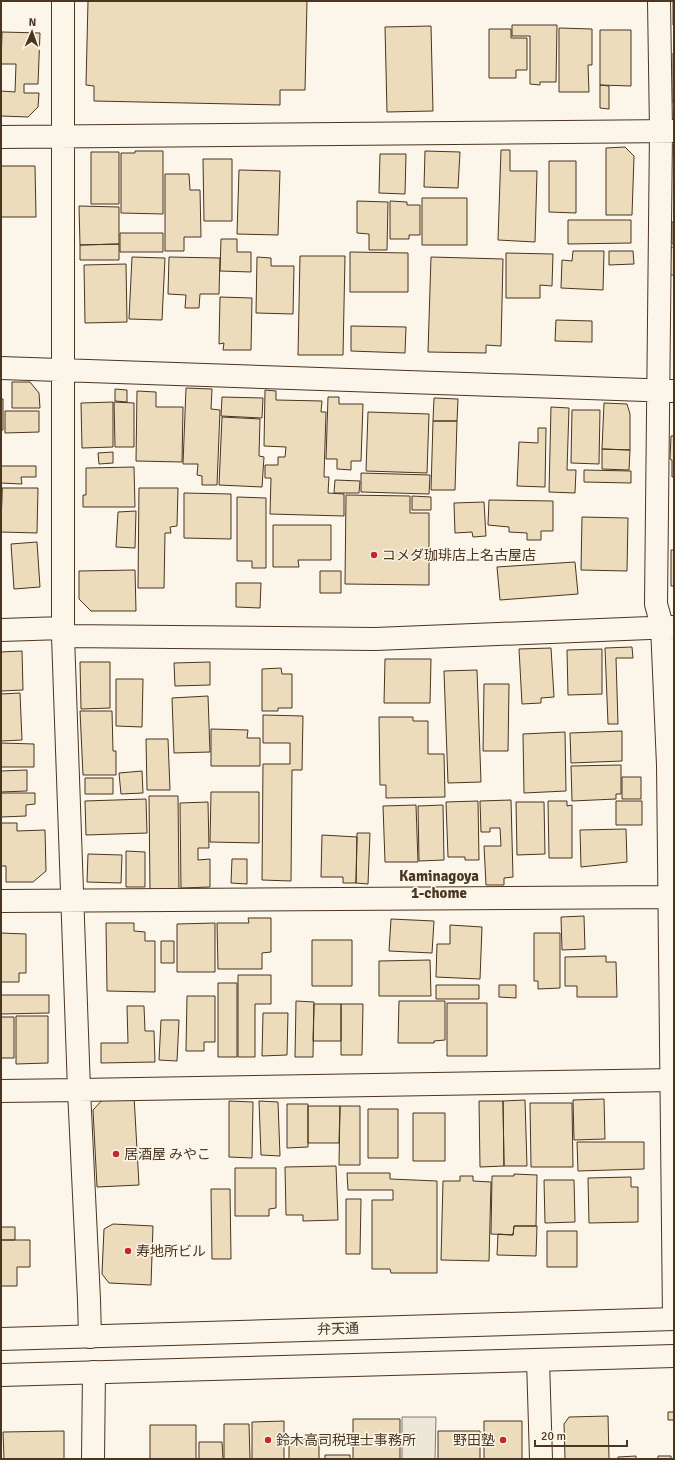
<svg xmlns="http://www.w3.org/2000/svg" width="675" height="1460" font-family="Signika,'Noto Sans JP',sans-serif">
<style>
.parking{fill:#ede7d9;stroke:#887966}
.building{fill:#ecdcbc;stroke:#4a3520}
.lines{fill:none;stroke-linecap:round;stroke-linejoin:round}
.street-casing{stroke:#4a3520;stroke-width:24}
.secondary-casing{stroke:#4a3520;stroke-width:24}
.street{stroke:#fbf6e9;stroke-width:22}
.secondary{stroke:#fbf6e9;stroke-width:22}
.poi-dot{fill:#c62828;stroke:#fbf6e9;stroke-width:1.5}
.labels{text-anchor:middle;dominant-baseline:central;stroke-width:3;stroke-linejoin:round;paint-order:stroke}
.poi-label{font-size:14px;fill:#4a3520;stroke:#fbf6e9;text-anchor:start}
.street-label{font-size:14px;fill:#4a3520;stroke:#fbf6e9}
.neighbourhood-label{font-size:15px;font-weight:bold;fill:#4a3520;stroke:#fbf6e9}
</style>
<rect width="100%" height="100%" fill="#fbf6e9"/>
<!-- parking -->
<path class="parking" d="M402,1417h34l-1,42h-33z"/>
<!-- building -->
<path class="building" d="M88,1h219l-2,89h-25v15l-186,-4v-15l-8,-1z
M673,1h1v24h-1z
M512,25h45l-1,57h-16v3l-10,-1v-48h-18z
M431,26l2,85 -46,1 -2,-85z
M559,28l33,1v36h-4l1,27h-30z
M489,29h22v9h16v32h-11v8h-27z
M600,30h31v56l-31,-1z
M2,32l38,1 -2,51h-14v9h15l-1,14 -10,10 -27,-1v-25l14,1 1,-28h-15z
M673,53h1v50h-1z
M600,85l9,1v23l-9,-1z
M625,147l9,9 -2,59h-26v-67z
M501,150h9v21h27l-2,71 -37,-2z
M135,151h28v63l-42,-1v-60h14z
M425,151l35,1 -2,36 -34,-1z
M91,152h28v52h-28z
M380,154h26l-1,40 -26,-1z
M203,159h29v62h-28z
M549,161h27v52l-27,-1z
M1,166h34l1,51h-35z
M239,170l41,1 -2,64 -41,-1z
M165,174h24l1,16h10l1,47h-17v14h-19z
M422,198h45v47h-45z
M357,201l31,1 -1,48h-18v-16l-12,-1z
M390,201l17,1v3h13v30h-11v4h-19z
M79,206l40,1v37l-39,1z
M568,220h63v23l-63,1z
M672,222h2v22h-2z
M120,233h43v19h-43z
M221,239h16v13h14v20l-31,-1z
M119,244v16h-39v-15z
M671,247h3v28h-4z
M573,251h31l-1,39 -42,-2 1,-28 10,1z
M609,251h24l1,13 -25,1z
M350,252l58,1v39h-58z
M506,253l47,1 -1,32 -12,-1v13h-34z
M300,256h45l-2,99h-45z
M132,257l33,1 -3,62 -33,-1z
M169,257l51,1 -1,36h-19l-1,14h-14l1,-13 -18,-1z
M257,257l14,1v8h23l-1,48 -37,-1z
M431,257l72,2 -2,87 -15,-1v8l-58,-1z
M126,264l1,58 -42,1 -1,-58z
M220,297l32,1 -1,52h-28l1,-7 -5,1z
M556,320l36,1v21l-37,-1z
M351,326l55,1 -1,26 -54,-2z
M12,382h18l9,11 1,15h-28z
M186,388l26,1 -1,20 9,1 -3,75h-15v-9l-5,-1 1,-11h-15z
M115,389l12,1v12l-12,-1z
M265,390l11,1v9l46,1 -1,11h5l-2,65h5l-1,16 16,1v22l-74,-2 1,-36h-6v-13h13v-8h7l1,-10 -22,-1z
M137,391l19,1v15h27l-1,55 -46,-1z
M222,397l41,1 -1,20 -41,-2z
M328,397h11v7h24l-2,57h-10v9l-14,-1v-10h-11z
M434,398l24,1 -1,22h-24z
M1,399h2v31h-2z
M113,402v45l-31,1 -1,-45z
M114,402l20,1v44h-19z
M604,403l23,1 3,10v36l-28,-1z
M551,407l18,1 -2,62h9l-1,23 -26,-1z
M572,410h28l-1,54 -28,-1z
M5,411h34v21l-34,1z
M368,412l61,2 -2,59 -61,-2z
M222,417l38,2 -1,37 5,1 -2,30 -43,-2z
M433,421h24l-2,69h-24z
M538,428h8l-1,59 -28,-1 2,-44 19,1z
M671,436h3v41h-2v-17l-2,-1z
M602,449l28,1 -1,20 -27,-1z
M113,452v11l-14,1 -1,-11z
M1,466h35v11h-15l1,7 -21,-1z
M134,467l1,40h-52v-12h3v-27z
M584,470l47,1v12l-47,-1z
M361,473l69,2 -1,19 -68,-2z
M335,480l25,1 -1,12h-25z
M1,488h1l-1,44z
M2,488h36l-1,45 -36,-1z
M139,488h39l-1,38 -7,1 1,6h-6l-1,55h-26z
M184,493l47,1v45l-47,-1z
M346,495l64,1v17h19v72l-84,-1z
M412,496l19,1v13h-19z
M237,497l29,1v70h-14v-7h-15z
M489,500l64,1v30h-12v9h-14v-7l-18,-1v-5l-21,-2z
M484,502l2,34 -13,1 -1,-5 -17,1 -1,-30z
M136,511l-1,37 -19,-1 2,-35z
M582,517l46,1 -1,53 -46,-1z
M273,525h58v35h-33l1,7h-26z
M37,542l3,45 -26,2 -3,-45z
M671,550h3v36h-3z
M575,562l3,32 -78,6 -3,-33z
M135,570l1,41h-45l-12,-12v-28z
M320,571h21v22h-21z
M236,583h25l-1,25 -24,-1z
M632,647l1,11h-17l2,66h-10l-3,-76z
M551,648l3,49 -13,1v5l-19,1 -3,-55z
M602,649v45l-34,1 -1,-45z
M22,651l1,39 -22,1v-39z
M385,659h46l-1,44h-46z
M80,662h30v46l-29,1z
M210,662v23l-35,1 -1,-23z
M281,668l1,6h10v34h-14v3h-16v-42z
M477,670l4,112 -33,1 -4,-112z
M116,679h27l-1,48 -26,-1z
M484,684h25l-1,67h-25z
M20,693l2,47 -21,1v-47z
M208,696l2,56 -36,1 -2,-55z
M80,711h32l1,40h3v24h-33z
M263,715l40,1 -1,54h-10l-1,111 -29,-1 1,-116h27v-21h-27z
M379,717h34v4h15v33h16l1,43 -59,1v-13h-6z
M211,729l37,1 -1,8h13v28h-49z
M622,731v30l-51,2 -1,-30z
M565,732l1,59 -42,2 -1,-59z
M146,739h22l2,51h-23z
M1,743l33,1v23h-33z
M621,765v29h-5v5l-44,2 -1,-35z
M27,770v21l-26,1v-21z
M142,771l1,22 -22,1 -2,-21z
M622,777h19v22h-19z
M85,778h28v16h-28z
M211,792h48v51l-49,-1z
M1,793h34v11l-9,1v11l-25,1z
M149,796h29l1,95h-29z
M146,799l1,34 -61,2 -1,-34z
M511,800l2,77 -9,1v7h-18l-2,-39h17l-1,-18h-10v4h-9l-1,-31z
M478,801l1,59h-14v-3h-17l-2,-55z
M548,801h19v5l5,-1v53h-23z
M616,801h26v24h-26z
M208,802l1,46h-11v12l12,-1v28l-29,1 -1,-85z
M516,802h28l1,52 -28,1z
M416,805l2,57h-33l-2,-56z
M443,805l1,55 -25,1 -1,-55z
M1,823h16v8l28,-1 1,41 -13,11h-27v-16h-5z
M626,829l1,33 -46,5 -1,-37z
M357,833h13l-2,51 -12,-1z
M322,835l35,2 -1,46h-13v-6h-22z
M126,851l19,1v35h-19z
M88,854l34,1 -1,28 -34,-1z
M232,859h15v25l-16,-1z
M584,916l1,33 -23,1 -1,-33z
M248,918h23v34l-9,1v16h-44l-1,-46h32z
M391,919l43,2 -2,32 -43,-2z
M106,923h28v8l11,1v9h10v51l-48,-1z
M215,923v49h-38v-48z
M450,925l32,2 -2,52 -44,-2 1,-33h13z
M1,933l25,1v39h-7v9h-18z
M534,933h26v55l-22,1v-8h-4z
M312,940h40v46h-40z
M161,941h13v22h-13z
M606,956v6h10l1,35h-40v-11h-12v-29z
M430,960l1,36h-52v-35z
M238,975h33v29h-16v53h-17z
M218,983h19v74h-19z
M436,985h43v14h-43z
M499,985h17v13l-17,-1z
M1,995h48v18l-48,1z
M187,996h28v46h-11v9h-18z
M296,1001l18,1 -1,55h-18z
M399,1001h46v39l-11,1v2h-36z
M447,1003h40v53h-40z
M314,1004h27v37h-28z
M341,1004h22l-1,51h-21z
M127,1006h17l1,25h9l1,31 -54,1v-20h27z
M263,1013h25l-1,42 -25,1z
M16,1016h32v47l-32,1z
M1,1017h13v41h-13z
M161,1020h18l-2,41 -18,-1z
M134,1096l5,89 -42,2 -4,-77 12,-13z
M604,1099l1,40 -31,1 -1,-40z
M525,1100l2,66h-23l-1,-65z
M229,1101l24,1 -1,56 -23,-1z
M259,1101l19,1 2,54 -19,-1z
M479,1101h24l1,65 -24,1z
M530,1103h42l1,64h-42z
M287,1104h21v43l-21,1z
M308,1106h32l-1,37h-31z
M340,1106h20v59h-21z
M368,1109h30v49h-30z
M413,1113h32v48h-32z
M577,1142h67v27l-66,2z
M336,1166l2,54 -35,1v-6h-17l-1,-48z
M235,1168h41v40l-7,1v7h-34z
M347,1173h43v6l47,2v92h-46l-1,-4h-18v-69h21v-10h-45z
M514,1174l23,1 -1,51h-22l-1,9 -22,-1 1,-58h22z
M460,1176h13v5l18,1 -2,79 -48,-1 2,-79h17z
M631,1177v10h7v35l-49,1 -1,-45z
M544,1180h30l1,42 -30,1z
M211,1189h19l1,70h-19z
M346,1199h15l-1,55h-14z
M113,1224l40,2 -2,59 -42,-2 -7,-9 2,-45z
M514,1226h23l-1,30 -39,-1 1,-21 15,1z
M1,1227h14v13h-14z
M547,1231h30v36h-30z
M1,1240h29v27h-13v19h-16z
M668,1412h6v8h-6z
M608,1416l1,43h-44l-1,-35 5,-7z
M353,1419h47v40h-47z
M284,1421v38h-32v-37z
M484,1421h38v38h-38z
M224,1424h25l1,35h-26z
M150,1425h46v34h-46z
M64,1431v28h-60l-1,-27z
M438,1431h42v28h-42z
M289,1439h30v20h-30z
M199,1442h23l1,17h-24z
M325,1455h25v4h-25z
M636,1456v3h-18v-2z
M658,1456h13v3h-13z"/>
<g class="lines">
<defs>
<path id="street" d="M63,1v635l16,454 10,210 1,37
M659,1l2,130 -5,473 6,22 6,139 6,554
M1,137l673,-6
M1,368l673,23
M1,630l62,-2
M63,636l312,3 299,-12
M1,901l673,-4
M1,1091l78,-1 595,-10
M538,1360l3,99
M93,1459l1,-87"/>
<path id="secondary" d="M1,1339l673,-20
M1,1375l673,-19"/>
</defs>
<!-- street casing -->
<use href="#street" class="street-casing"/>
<!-- secondary casing -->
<use href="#secondary" class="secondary-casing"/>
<!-- street -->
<use href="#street" class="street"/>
<!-- secondary -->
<use href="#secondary" class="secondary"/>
</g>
<!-- markers -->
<g class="poi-dot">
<circle cx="374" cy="555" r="4"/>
<circle cx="116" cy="1154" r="4"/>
<circle cx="128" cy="1251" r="4"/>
<circle cx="268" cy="1440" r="4"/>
<circle cx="503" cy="1440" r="4"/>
</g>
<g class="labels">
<!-- poi labels -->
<g class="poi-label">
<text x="382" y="555">コメダ珈琲店上名古屋店</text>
<text x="124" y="1154">居酒屋 みやこ</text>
<text x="136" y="1251">寿地所ビル</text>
<text x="276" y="1440">鈴木高司税理士事務所</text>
<text x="495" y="1440" text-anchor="end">野田塾</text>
</g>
<!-- street labels -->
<g class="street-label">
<text transform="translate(338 1329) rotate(-2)">弁天通</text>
</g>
<!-- neighbourhood labels -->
<g class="neighbourhood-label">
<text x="439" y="876">Kaminagoya<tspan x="439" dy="17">1-chome</tspan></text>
</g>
</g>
<!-- border -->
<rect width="675" height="1460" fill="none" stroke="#4a3520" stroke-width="4"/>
<!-- north arrow -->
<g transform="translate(32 32) rotate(2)" stroke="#fbf6e9" stroke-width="3" paint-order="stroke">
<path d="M0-3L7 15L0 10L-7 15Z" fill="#4a3520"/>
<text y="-6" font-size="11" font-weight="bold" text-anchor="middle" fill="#4a3520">N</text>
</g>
<!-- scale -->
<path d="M535 1440v6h92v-6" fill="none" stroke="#4a3520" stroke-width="2"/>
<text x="541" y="1440" font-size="12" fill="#4a3520" stroke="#fbf6e9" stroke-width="3" paint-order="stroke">20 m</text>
</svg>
